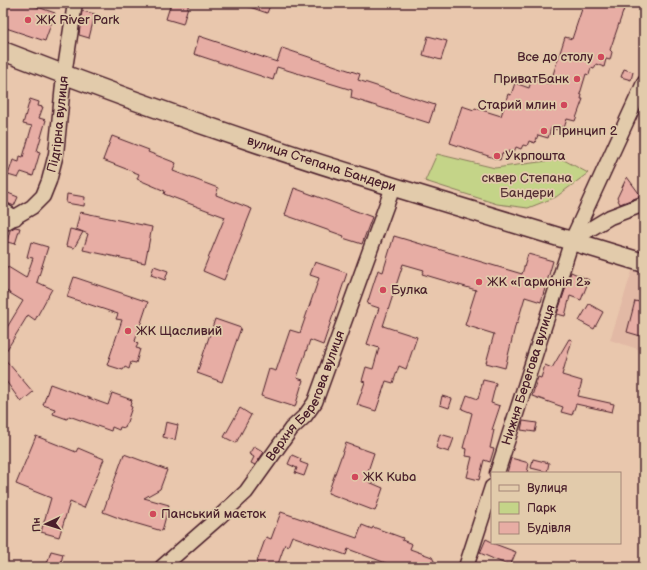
<svg xmlns="http://www.w3.org/2000/svg" width="647" height="570" font-family="'Balsamiq Sans',sans-serif">
<style>
.built{fill:#e2b9a5}
.green{fill:#c4d488;stroke:#877a5a}
.building{fill:#e7ada4;stroke:#4a1f2b}
.lines{fill:none;stroke-linecap:round;stroke-linejoin:round}
.minor-casing{stroke:#4a1f2b;stroke-width:17}
.major-casing{stroke:#4a1f2b;stroke-width:21}
.minor{stroke:#e2cbab;stroke-width:14}
.major{stroke:#e2cbab;stroke-width:18}
.poi-dot{fill:#d1495b;stroke:#e2cbab;stroke-width:1.5}
.labels{text-anchor:middle;dominant-baseline:central;stroke-width:3.5;stroke-linejoin:round;paint-order:stroke}
.poi-label{font-size:13px;fill:#4a1f2b;stroke:#e2cbab;text-anchor:start}
.street-label{font-size:13px;fill:#4a1f2b;stroke:#e2cbab}
.park-label{font-size:13px;fill:#563134;stroke:#e2cbab}
</style>
<rect width="100%" height="100%" fill="#e9c7ad"/>
<filter id="ink" filterUnits="userSpaceOnUse"><feTurbulence type="fractalNoise" baseFrequency=".025" numOctaves="2"/><feDisplacementMap in="SourceGraphic" scale="8" xChannelSelector="R" yChannelSelector="G"/><feConvolveMatrix kernelMatrix="1 2 1 2 8 2 1 2 1" color-interpolation-filters="sRGB"/></filter>
<g filter="url(#ink)">
<!-- built -->
<path class="built" d="M634,265l10,3v83l-34,-11z"/>
<!-- green -->
<path class="green" d="M437,154l58,14 67,-9 26,14 -32,24 -28,11 -31,-4 -72,-23z"/>
<!-- building -->
<path class="building" d="M3,3h23l29,10 -10,28 -42,-14z
M171,3h18l-6,21 -17,-5z
M241,3h30l-4,10 -26,-9z
M584,3h42l-16,47 2,2 -2,8 -4,-1 -2,8 -8,-3 -2,5 -3,-1 -2,7 -3,-1 -6,20 2,1 -1,4h2l-8,22 -8,-2 -3,9 -5,-2 -1,4 -7,-2 -3,10 -10,-3 -3,8 -6,-2 -2,5 -4,-1 -2,4 -5,-2 -2,5 -5,-1 -1,4 -6,-2 -2,7 -50,-17 12,-37 12,4 1,-2 10,3 16,5 7,-22 3,1 4,-12 14,5 3,-10 18,6 15,-47 7,2z
M82,11l13,3 -6,24 -10,-3z
M199,36l78,26 5,-14 78,26 -2,6 77,25 -6,18 -78,-25 1,-8 -75,-23 -4,13 -79,-26z
M428,36l19,5 -6,19 -18,-5z
M624,69l9,3 -2,8 -10,-3z
M30,99l9,3 -1,4 5,1 -4,11 7,2 -9,31 3,1 -7,24 -12,-4 -3,6 -10,-3 5,-15 6,2 1,-6 3,1 9,-31 -9,-2z
M112,136l37,14 -1,2 28,11 -3,8 45,17 -2,7 36,14 -28,71 -21,-9 22,-54 -61,-23 1,-3 -28,-12 2,-5 -36,-14z
M627,177l14,19 -21,8 -3,-6z
M294,188l78,29 -10,27 -19,-6 1,-2 -59,-21z
M3,191l15,6 -4,9 -11,-5z
M67,194l18,3 -1,9 -18,-3z
M80,212l72,15 -7,36 -62,-13 5,-16 -12,-5z
M15,227l5,1 -5,16 -8,-2 3,-12z
M70,229l13,3 -9,16 -8,-2z
M394,236l128,38 6,-20 25,7 -12,41 -16,-5 -8,27 -1,-1 -11,45 -19,-5 8,-29 -29,-9 11,-35 -54,-16 2,-4 -21,-6 -20,62 34,11 -11,32 -7,-3 -6,17 -7,-2 -10,30 -19,-6 8,-23 -3,-1 4,-14 7,2 6,-21 -12,-4 12,-36 -12,-4 11,-34 5,2z
M31,242l17,5 -11,35 15,7 -17,31 -7,-5 -25,41v-22l20,-33 -20,-12v-15l5,-7 18,11 7,-20 -6,-1z
M315,262l32,11 -24,72 -13,-5 -13,38 6,2 -8,27 -34,-11 8,-27 7,2 14,-41 10,3 19,-55 -9,-3z
M154,266l14,5 -3,9 -14,-5z
M571,272l18,8 -8,20 -11,-4 -5,20 -8,-2z
M74,277l74,25 -13,39 3,3 -2,4 4,1 -4,14 -5,-1 -2,7 -4,-2 -2,3 -16,-5 15,-45 -6,-1 2,-5 -51,-17z
M635,301l9,2v34l-17,-5z
M589,304l14,8 -9,17 -15,-8z
M215,319l26,9 -19,54 -25,-9z
M569,339l3,1 -10,35 20,6 -4,15 36,8 -2,8 -36,-8 -4,11 -11,-3 2,-5 -31,-11 6,-19 3,1 4,-13 7,3z
M3,357l30,35 -12,10 -18,-25z
M483,380l13,3 -5,20 9,3 -8,24h2l-4,18 4,1 -4,13 -6,-2 -5,20 -12,-3 5,-20 -6,-1 1,-7 -4,-1 9,-35 -10,-4 5,-14 11,4z
M50,384l58,21 4,-12 20,7 -2,6 2,1 -7,21 -5,-1 -1,3 -7,-3 -1,4 -42,-15 -2,3 -14,-5 2,-5 -12,-4z
M442,396l10,3 -3,9 -9,-3z
M240,408l11,7 -15,28 -12,-6z
M523,421l14,2 -2,9 -14,-2z
M166,422l12,3 -3,15 -12,-3z
M440,434l14,4 -5,14 -13,-4z
M36,436l40,16 2,-4 26,11 -20,49 -14,-6 -11,35 -18,-5 10,-34 -35,-14z
M346,443l28,10 -7,21 5,2 -3,6 14,6 -8,23 -47,-18z
M254,446l10,6 -9,13 -4,-2 3,-6 -5,-3z
M124,454l43,16 -7,19 -16,9 25,7 -7,26 -38,-11 -21,-8z
M292,455l9,4 -1,3 8,3 -4,11 -9,-3 2,-5 -9,-4z
M511,458l18,5 -2,10h-20z
M533,459l16,4 -2,9 -16,-4z
M281,512l76,26 5,-13 10,4 1,-2 30,11 -1,2 10,4 -2,5 22,8 3,6 -2,4h-29l-9,-3 -1,2 -46,-17 -2,6 -54,-19 -4,10 -3,-2 -8,23h-22l11,-30 5,2z
M486,539l6,3v1l24,9 -6,14 -30,-13z
M51,551l12,3 -3,13h-14z"/>
<g class="lines">
<defs>
<g id="minor">
<path d="M3,210l12,8"/>
<path id="s1" d="M3,224l29,-17 11,-11 6,-15 7,-27 8,-79 11,-72"/>
<path d="M572,240l38,-23 34,-13"/>
<path id="s2" d="M497,473l75,-233 72,-157"/>
<path id="s3" d="M162,567l56,-49 28,-26 45,-63 14,-13 10,-14 78,-215"/>
<path d="M466,567l26,-80"/>
</g>
<g id="major">
<path id="s4" d="M3,51c128,50 259,96 391,136 83,26 167,50 250,76"/>
</g>
</defs>
<!-- minor casing -->
<use href="#minor" class="minor-casing"/>
<!-- major casing -->
<use href="#major" class="major-casing"/>
<!-- minor -->
<use href="#minor" class="minor"/>
<!-- major -->
<use href="#major" class="major"/>
</g>
</g>
<!-- markers -->
<g class="poi-dot">
<circle cx="28" cy="20" r="4"/>
<circle cx="601" cy="57" r="4"/>
<circle cx="577" cy="79" r="4"/>
<circle cx="564" cy="105" r="4"/>
<circle cx="544" cy="131" r="4"/>
<circle cx="497" cy="156" r="4"/>
<circle cx="479" cy="282" r="4"/>
<circle cx="383" cy="290" r="4"/>
<circle cx="128" cy="331" r="4"/>
<circle cx="355" cy="477" r="4"/>
<circle cx="153" cy="514" r="4"/>
</g>
<g class="labels">
<!-- poi labels -->
<g class="poi-label">
<text x="36" y="20">ЖК River Park</text>
<text x="593" y="57" text-anchor="end">Все до столу</text>
<text x="569" y="79" text-anchor="end">ПриватБанк</text>
<text x="556" y="105" text-anchor="end">Старий млин</text>
<text x="552" y="131">Принцип 2</text>
<text x="505" y="156">Укрпошта</text>
<text x="487" y="282">ЖК «Гармонія 2»</text>
<text x="391" y="290">Булка</text>
<text x="136" y="331">ЖК Щасливий</text>
<text x="363" y="477">ЖК Kuba</text>
<text x="161" y="514">Панський маєток</text>
</g>
<!-- street labels -->
<g class="street-label">
<text stroke="none"><textPath href="#s1" startOffset="123">Підгірна вулиця</textPath></text>
<text stroke="none"><textPath href="#s4" startOffset="338">вулиця Степана Бандери</textPath></text>
<text stroke="none"><textPath href="#s2" startOffset="103">Нижня Берегова вулиця</textPath></text>
<text stroke="none"><textPath href="#s3" startOffset="227">Верхня Берегова вулиця</textPath></text>
</g>
<!-- park labels -->
<g class="park-label">
<text x="527" y="178">сквер Степана<tspan x="527" dy="15">Бандери</tspan></text>
</g>
</g>
<!-- margin -->
<rect width="647" height="570" fill="none" stroke="#e2cbab" stroke-width="16"/>
<rect x="8" y="8" width="631" height="554" fill="none" stroke="#4a1f2b" stroke-width="1.5" filter="url(#ink)"/>
<!-- legend -->
<rect x="491" y="472" width="130" height="72" fill="#e2cbab" stroke="#a58678"/>
<rect x="499" y="485" width="20" height="6" fill="#e2cbab" stroke="#a58678"/>
<text x="527" y="492" font-size="12" fill="#4a1f2b">Вулиця</text>
<rect x="499" y="502" width="20" height="12" fill="#c4d488" stroke="#a58678"/>
<text x="527" y="512" font-size="12" fill="#4a1f2b">Парк</text>
<rect x="499" y="522" width="20" height="12" fill="#e7ada4" stroke="#a58678"/>
<text x="527" y="532" font-size="12" fill="#4a1f2b">Будівля</text>
<!-- north arrow -->
<g transform="translate(46 524) rotate(266)" stroke="#e2cbab" stroke-width="3" paint-order="stroke">
<path d="M0-3L7 15L0 10L-7 15Z" fill="#4a1f2b"/>
<text y="-6" font-size="11" font-weight="bold" text-anchor="middle" fill="#4a1f2b">Пн</text>
</g>
</svg>
